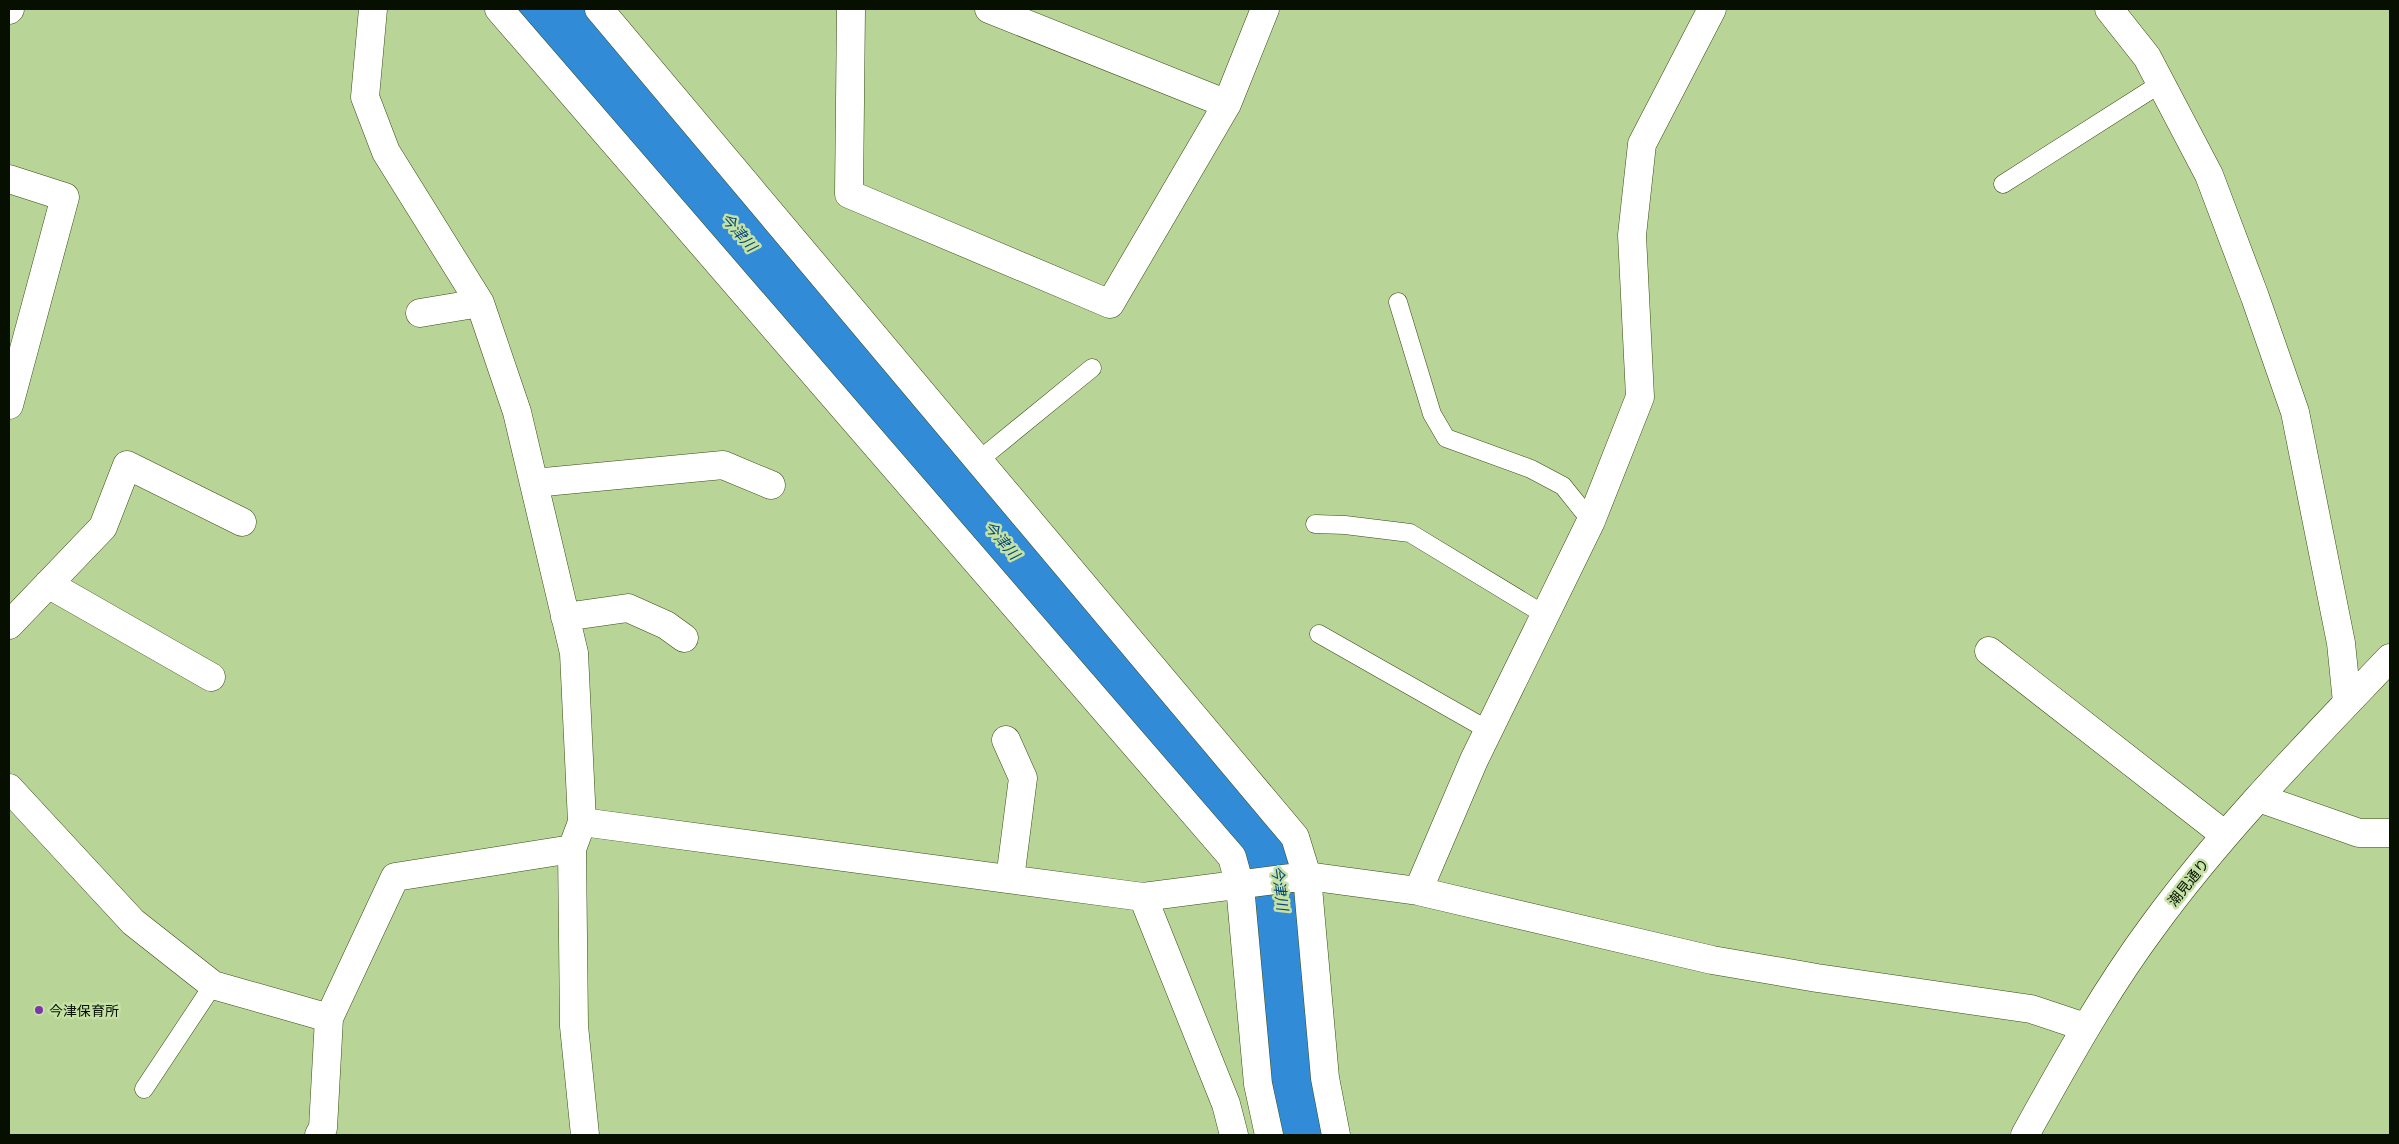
<svg xmlns="http://www.w3.org/2000/svg" width="2399" height="1144" font-family="Inter,'Noto Sans JP',sans-serif">
<style>
.lines{fill:none;stroke-linecap:round;stroke-linejoin:round}
.river{stroke:#328bd7;stroke-width:68}
.service-casing{stroke:#364d13;stroke-width:19}
.minor-casing{stroke:#364d13;stroke-width:29}
.tertiary-casing{stroke:#364d13;stroke-width:29}
.service{stroke:#fff;stroke-width:18}
.minor{stroke:#fff;stroke-width:28}
.tertiary{stroke:#fff;stroke-width:28}
.poi-dot{fill:#7a36a9;stroke:#c5e1a4;stroke-width:2}
.labels{text-anchor:middle;dominant-baseline:central;stroke-width:5;stroke-linejoin:round;paint-order:stroke}
.street-label{font-size:14px;fill:#060f00;stroke:#c5e1a4}
.poi-label{font-size:14px;fill:#060f00;stroke:#c5e1a4;text-anchor:start}
.water-label{font-size:15px;font-style:italic;fill:#034678;stroke:#c5e1a4}
</style>
<rect width="100%" height="100%" fill="#b8d497"/>
<g class="lines">
<!-- river -->
<path class="river" d="M547,9l731,852 31,274"/>
<defs>
<path id="service" d="M2003,184l157,-100
M1398,302l34,112 14,24 85,31 32,17 28,35
M978,461l114,-93
M1315,524l30,1 65,8 135,82
M1319,634l169,96
M144,1089l69,-104"/>
<path id="minor" d="M373,9l-8,88 21,55 94,151 37,109 57,241 8,169 -10,27 2,177 11,109
M499,9l733,848 8,29 18,198 11,51
M599,9l696,828 12,39 18,202 11,57
M851,9l-2,185 261,110 117,-200 38,-95
M989,9l238,95
M2109,9l38,48 62,118 46,122 40,115 46,231 6,59
M9,179l56,18 -56,208
M420,313l60,-10
M534,483l189,-18 48,20
M48,584l163,93
M565,617l63,-9 38,17 18,13
M9,625l94,-98 24,-62 115,57
M1989,651l236,184
M1006,740l17,38 -13,101
M9,788l124,134 80,63 116,33
M2259,798l100,35h31
M582,822l561,75 164,-21 111,15 294,69 105,18 214,31 54,18
M1418,891l56,-131 117,-239 49,-124 -8,-162 10,-91 70,-135
M1143,897l83,207 8,31
M319,1135l4,-7 6,-110 66,-141 177,-28"/>
<path id="tertiary" d="M9,10l1,-1
M2025,1135c40,-72 79,-143 128,-209 70,-96 155,-182 237,-268"/>
</defs>
<!-- service casing -->
<use href="#service" class="service-casing"/>
<!-- minor casing -->
<use href="#minor" class="minor-casing"/>
<!-- tertiary casing -->
<use href="#tertiary" class="tertiary-casing"/>
<!-- service -->
<use href="#service" class="service"/>
<!-- minor -->
<use href="#minor" class="minor"/>
<!-- tertiary -->
<use href="#tertiary" class="tertiary"/>
</g>
<!-- markers -->
<circle class="poi-dot" cx="39" cy="1010" r="5"/>
<g class="labels">
<!-- street labels -->
<g class="street-label">
<text transform="translate(2188 882) rotate(-51)">潮見通り</text>
</g>
<!-- poi labels -->
<g class="poi-label">
<text x="49" y="1010">今津保育所</text>
</g>
<!-- water labels -->
<g class="water-label">
<text transform="translate(739 232) rotate(49)">今津川</text>
<text transform="translate(1002 540) rotate(49)">今津川</text>
<text transform="translate(1280 888) rotate(82)">今津川</text>
</g>
</g>
<!-- border -->
<rect width="2399" height="1144" fill="none" stroke="#060f00" stroke-width="20"/>
</svg>
